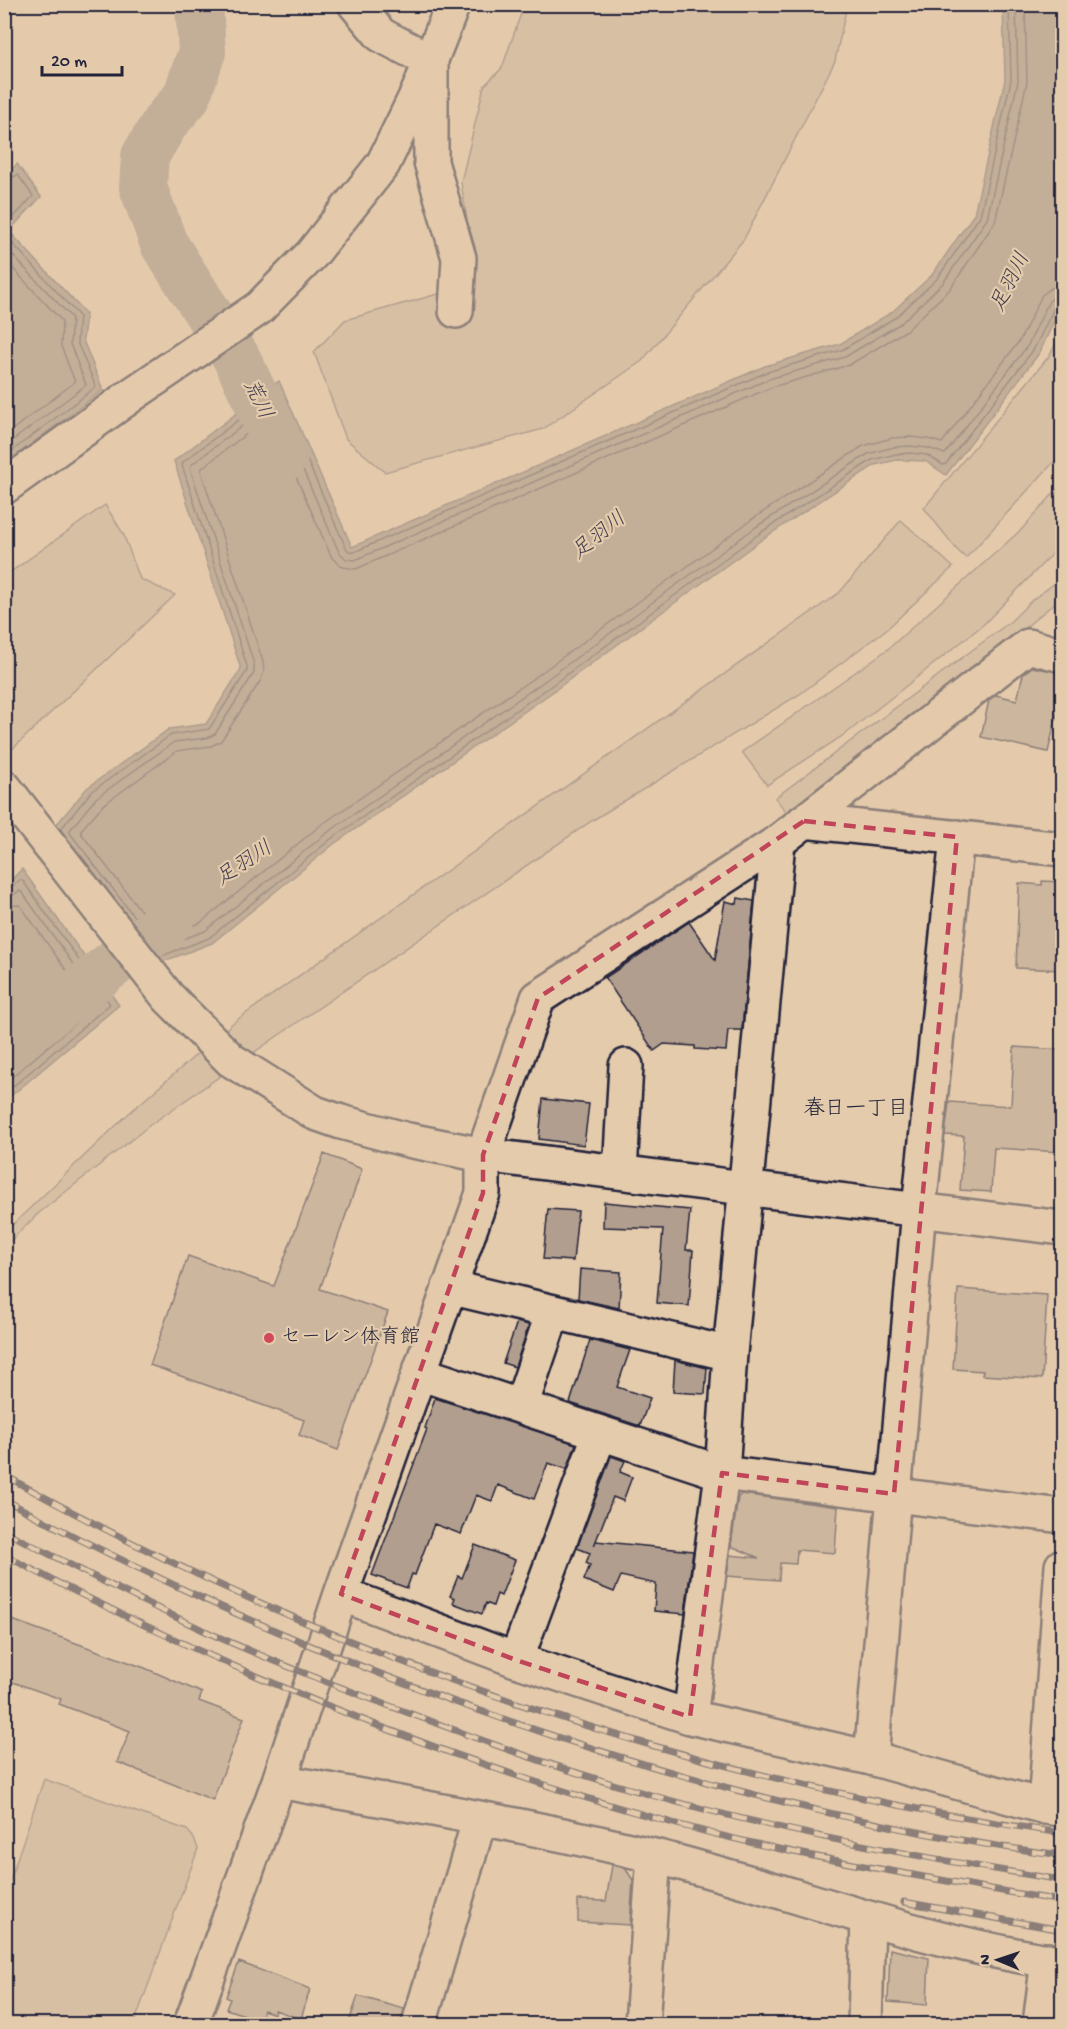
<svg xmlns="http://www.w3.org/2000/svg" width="1067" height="2029" font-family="'Gochi Hand','Klee One',sans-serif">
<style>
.green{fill:#c8b29c;stroke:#756a6c;stroke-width:1.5}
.water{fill:#9c8d82;stroke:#6b6266;stroke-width:1.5}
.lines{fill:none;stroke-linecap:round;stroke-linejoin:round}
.shore{stroke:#534d57;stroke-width:1.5}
.river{stroke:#9c8d82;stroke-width:48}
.building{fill:#b19e8e;stroke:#22223b;stroke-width:1.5}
.minor-casing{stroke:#22223b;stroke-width:38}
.minor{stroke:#e4cbac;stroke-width:33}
.rail-casing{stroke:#22223b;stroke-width:7}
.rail{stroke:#e4cbac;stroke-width:4.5;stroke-dasharray:14;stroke-linecap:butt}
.marked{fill:none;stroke:#c04558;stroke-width:4.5;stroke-dasharray:12 8;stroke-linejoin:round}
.poi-dot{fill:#d1495b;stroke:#e4cbac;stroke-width:2}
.labels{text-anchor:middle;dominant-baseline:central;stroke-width:4.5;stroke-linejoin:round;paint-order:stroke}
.poi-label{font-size:20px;fill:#22223b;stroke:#e4cbac;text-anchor:start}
.water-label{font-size:21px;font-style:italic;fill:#403d4d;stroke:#e4cbac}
.neighbourhood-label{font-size:21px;fill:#22223b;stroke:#e4cbac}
</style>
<rect width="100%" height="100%" fill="#e4cbac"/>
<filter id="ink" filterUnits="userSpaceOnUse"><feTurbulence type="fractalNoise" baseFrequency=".0167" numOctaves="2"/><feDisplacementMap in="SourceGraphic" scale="12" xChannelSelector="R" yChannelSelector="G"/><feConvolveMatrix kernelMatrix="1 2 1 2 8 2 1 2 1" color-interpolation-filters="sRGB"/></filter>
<g filter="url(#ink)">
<!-- green -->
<path class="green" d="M524,5h323l-12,56 -91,178 -102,122 -99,68 -158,43 -39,-33 -32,-87 31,-32 93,-26 33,-48 -10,-64 23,-96 18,-18z
M1062,330v123l-96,105 -8,-7 -34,-43 126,-153z
M1062,484v60l-78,80 -137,109 -80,52 -25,-33 146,-103 134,-120z
M105,505l18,28 17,46 35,16 -170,161v-180z
M901,520l52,47 -65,61 -88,66 -207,126 -311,213 -132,92 -111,88 -34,33v-14l123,-118 106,-92 606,-430z
M1062,578v19l-269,223 -18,-22 236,-177 21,-21z
M44,1779l143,51c6,6 9,11 11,19l-64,175h-129v-129z"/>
<!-- water -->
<path class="water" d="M1003,5h59v298l-22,49 -94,123 -21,-14 -28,-1 -22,5 -111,73 -213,155 -217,151 -122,99 -58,22 -103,-134 36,-43 82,-59 37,-5 35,-55 -67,-208 105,-80 73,166 413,-181 75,-22 52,-32 40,-37 42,-61 31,-134z
M17,164l24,33 -32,34 77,83 -3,26 20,50 -98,74 -1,-287z
M22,869l97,136 -114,96v-215z"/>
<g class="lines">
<!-- shore -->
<path class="shore" d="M1016,4l2,77 -31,138 -44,64 -42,40 -56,34 -76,22 -414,181 -9,-1 -7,-7 -65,-148h-3l-80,61 -1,3 64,196v9l-39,61 -8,4 -33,4 -78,56 -26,32v3l88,115 47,-17 122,-98 216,-151 213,-155 112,-73 26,-7 16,-1 18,2 17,6 83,-109 21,-44 6,-5 7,-1
M1025,4l2,78 -32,140 -45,67 -43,41 -58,35 -77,22 -416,182 -13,-2 -11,-9 -62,-140h-3l-65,50 -1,3 62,191 1,9 -3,9 -40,61 -10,5 -34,5 -74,54 -22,25v3l80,104 39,-14 121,-98 217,-150 213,-155 112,-74 29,-8 18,-1 18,2 14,4 78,-103 22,-45 9,-7 11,-2
M4,180l14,-5 15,21 -29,32
M4,234l75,82 -2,26 19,45 -92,70
M4,246l68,72 -2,26 16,41 -82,62
M4,259l58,62 -1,25 14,36 -71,54
M60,830l31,-38 80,-57 38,-6 38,-58v-5l-65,-201 1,-3 91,-69 3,-1 69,156 3,3 5,1 413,-180 75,-22 54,-33 41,-38 43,-63 31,-136 -2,-76
M4,890l6,-2 10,-8 3,1 87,123 -106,90
M4,897l8,-1 7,-5 3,1 78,110 -96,82
M4,906l16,-1 68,96 -84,71
M159,957l50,-19 122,-99 217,-151 212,-155 112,-73 24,-6 15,-1 16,2 16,10 3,-1 88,-115 21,-43 7,-3"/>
<!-- river -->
<path class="river" d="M199,4l3,48 -16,46 -20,23 -21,35 -2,31 21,57 72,113 48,100
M4,1049l167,-130"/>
</g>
<!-- building -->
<path class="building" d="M1032,667l30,6v19l-14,60 -67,-15 8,-37 7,-5 21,5 6,-26z
M1042,881l20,1v88l-46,-2 3,-85 23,2z
M738,898l16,3 -12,129h-14l-2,21 -31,-2v-3l-31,-2 -10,7 -49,-73 84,-56 26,38 10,-59 12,3z
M1014,1047l48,3 -2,63 2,1v38l-68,-4 -3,44 -31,-2 4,-54 -19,-1 4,-33 62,4z
M543,1099l46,5 -5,41 -45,-6z
M324,1154l38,15 -42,120 68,23 -50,138 -39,-15 5,-15 -154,-55 38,-109 86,30z
M604,1202l86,8 -4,40h7l-4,56 -32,-3 6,-74 -60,-2z
M548,1209l30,2 -5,50 -30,-2z
M580,1269l41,3 -2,36 -41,-9z
M958,1289l89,6 -5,84 -60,-4 1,-4 -30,-2z
M517,1322l12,3 -14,42 -12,-4z
M590,1340l40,10 -13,37 33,11 -10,28 -70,-23z
M675,1360l32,8 -2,26 -32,-2z
M435,1398l141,46 -9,25 -19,-6 -14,36 -36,-14 -6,16 -16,-6 -15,39 -27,-10 -19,51 -3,-1 -5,14 -35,-13 55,-146 -2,-1z
M611,1456l14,5 -5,11 12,5 -9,24 -10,-4 -19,49 2,-5 97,10 -8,63 -31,-3 2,-27 -35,-8 -7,16 -30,-12 6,-15 -4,-2 4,-10 -13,-5z
M742,1494l96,13 -3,46 -38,-3 -1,14 -16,-1 -1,17 -52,-4 3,-21 29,3 -28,-12 7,-49z
M475,1545l40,15 -14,36 -4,-2 -4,12 -7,-3 -4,11 -29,-11 2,-5 -5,-2 8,-20 4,2z
M4,1617l141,51 57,25 -3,8 45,17 -31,82 -96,-38 13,-31 -71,-27 2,-5 -57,-20z
M612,1865l13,3 8,12 -3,45 -52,-3v-22l28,1z
M890,1949l39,9 -2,47 -39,-3z
M239,1962l71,27 -9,30 -26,-9 -1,4 -10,-4 -4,10 -34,-11 4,-10 -4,-2z
M358,1996l46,13 -3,16h-53z"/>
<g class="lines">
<defs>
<path id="minor" d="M355,4l26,31 50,26v101l28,96 -3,53
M4,487l129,-93 126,-86 53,-54 71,-90 36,-74 34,-86
M4,787l164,210 63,63 84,53 26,9 67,18 75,15 579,73
M804,821l258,28
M620,1172l6,-106
M449,1287l281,67
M419,1373l303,100 340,43
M521,1406l32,-94
M341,1594l175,66 174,57 181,41 174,49 17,2
M516,1660l84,-227
M690,1717l32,-244 8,-119 48,-512
M871,1758l48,-549 38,-372
M279,1781c125,23 251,44 375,75 136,34 269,87 408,107
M1045,1807l17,-241
M191,2024l88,-243 62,-187 142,-401v-38l55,-157 240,-156 250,-196 34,9
M419,2024l61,-206
M642,2024l12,-168
M865,2024l3,-106
M1040,2024l8,-64"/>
</defs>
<!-- minor casing -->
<use href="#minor" class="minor-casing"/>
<!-- minor -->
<use href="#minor" class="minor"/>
<defs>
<path id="rail" d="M4,1475c327,183 688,306 1058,358
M4,1499c66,37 134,69 202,101 171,78 348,142 530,190 107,28 217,52 326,65
M4,1531c71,36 140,72 212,105 72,32 146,60 220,87 68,26 137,50 208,70 137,39 278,65 418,87
M4,1555c207,109 426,200 651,263 94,27 190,45 286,62 40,7 81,15 121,21
M904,1902l158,28"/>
</defs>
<!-- rail casing -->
<use href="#rail" class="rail-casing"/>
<!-- rail -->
<use href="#rail" class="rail"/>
</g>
</g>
<!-- marked area -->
<path d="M0 0H1067V2029H0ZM804,821l153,16 -63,657 -172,-21 -32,244 -174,-57 -175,-66 142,-401v-38l55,-157z" fill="#e4cbac" fill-opacity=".55" fill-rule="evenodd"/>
<path class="marked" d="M804,821l153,16 -63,657 -172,-21 -32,244 -174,-57 -175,-66 142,-401v-38l55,-157z"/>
<!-- markers -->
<circle class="poi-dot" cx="269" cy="1338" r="6"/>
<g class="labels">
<!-- poi labels -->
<g class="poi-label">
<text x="281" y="1338">セーレン体育館</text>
</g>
<!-- water labels -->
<g class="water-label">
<text transform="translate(1012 283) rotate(-64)">足羽川</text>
<text transform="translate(256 400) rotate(64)">荒川</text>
<text transform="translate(600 537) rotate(-39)">足羽川</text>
<text transform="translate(245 865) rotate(-34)">足羽川</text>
</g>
<!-- neighbourhood labels -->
<g class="neighbourhood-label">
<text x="856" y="1110">春日一丁目</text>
</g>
</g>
<!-- margin -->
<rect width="1067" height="2029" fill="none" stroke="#e4cbac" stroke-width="24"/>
<rect x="12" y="12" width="1043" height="2005" fill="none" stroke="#22223b" stroke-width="2" filter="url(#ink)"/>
<!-- north arrow -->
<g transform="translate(998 1960) rotate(272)" stroke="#e4cbac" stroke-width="4.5" paint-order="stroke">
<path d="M0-4.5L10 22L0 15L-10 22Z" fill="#22223b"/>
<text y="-9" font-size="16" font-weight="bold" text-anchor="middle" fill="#22223b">N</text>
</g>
<!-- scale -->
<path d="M42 66v9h80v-9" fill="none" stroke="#22223b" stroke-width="3"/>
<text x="51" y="66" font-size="18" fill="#22223b" stroke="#e4cbac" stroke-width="4.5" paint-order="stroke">20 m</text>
</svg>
